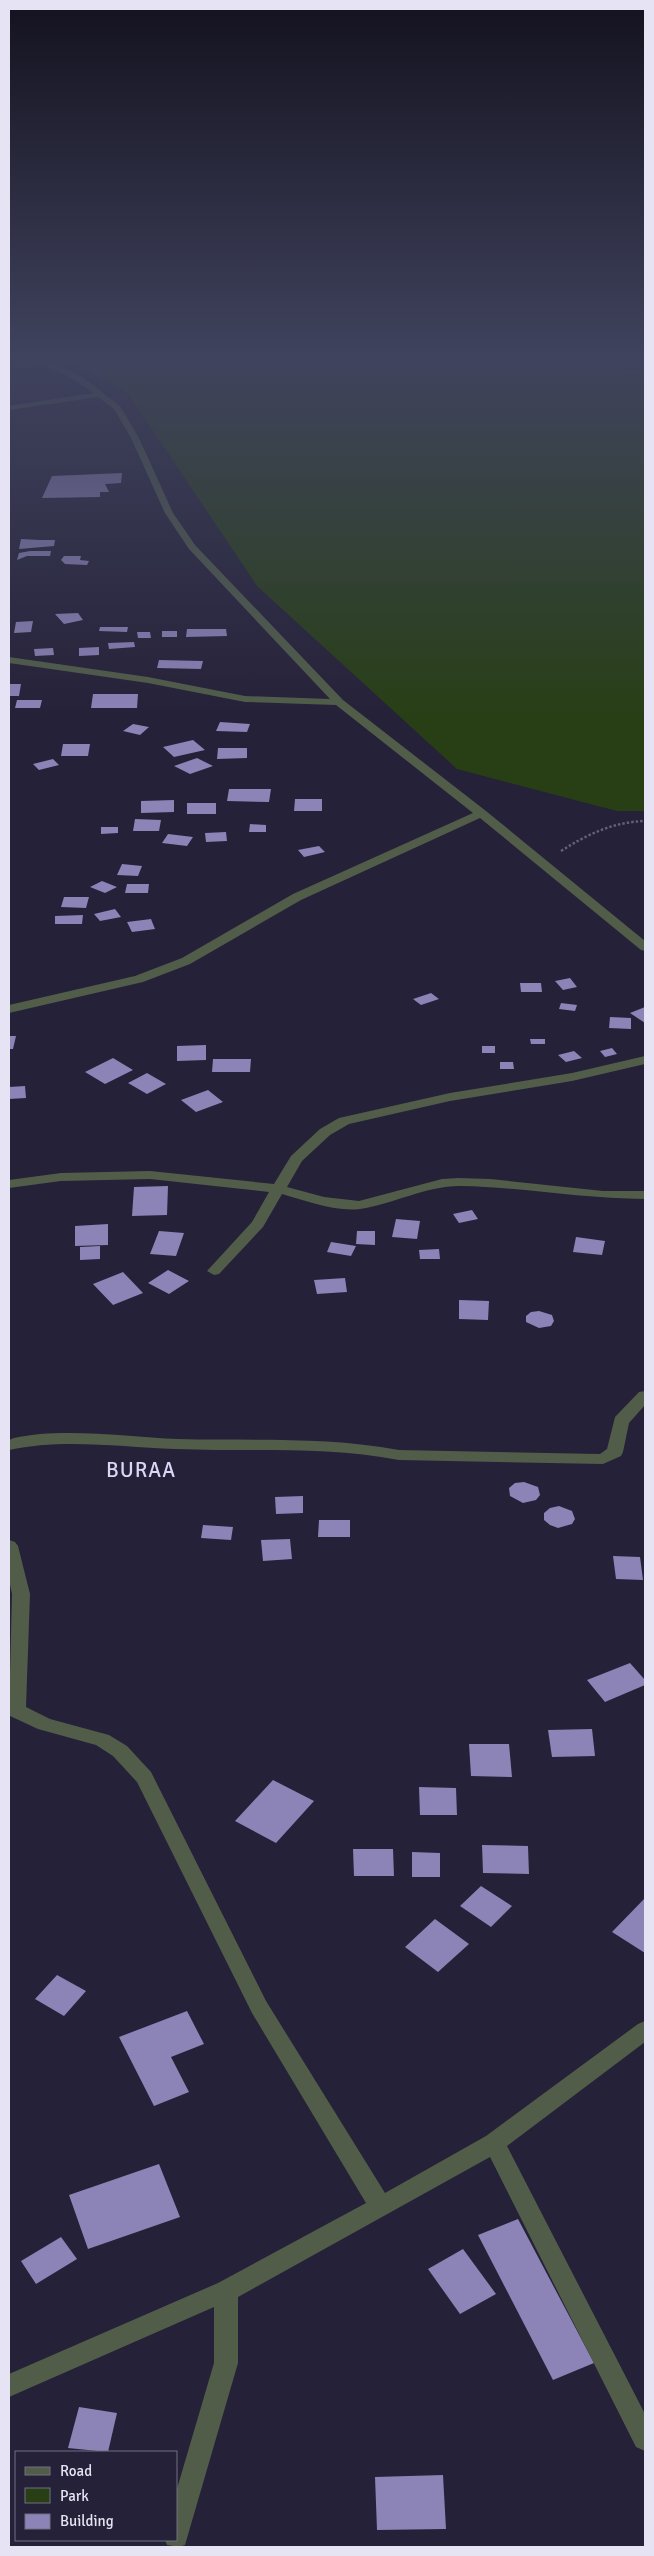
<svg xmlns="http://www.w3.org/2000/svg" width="654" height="2556" font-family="Signika,sans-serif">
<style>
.green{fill:#283f16}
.building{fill:#8c83b7}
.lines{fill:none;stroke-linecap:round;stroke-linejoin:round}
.path{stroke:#635f74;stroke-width:2.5;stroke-dasharray:2.5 2;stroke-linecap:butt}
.minor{fill:#515d49;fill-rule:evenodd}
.labels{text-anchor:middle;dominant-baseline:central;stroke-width:5;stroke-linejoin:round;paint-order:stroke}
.quarter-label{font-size:21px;letter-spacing:1px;fill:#dad6f5;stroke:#252138}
</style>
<rect width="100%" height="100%" fill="#252138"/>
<!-- green -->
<path class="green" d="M62,358h199l-24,9 339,-3 69,7v440h-28l-160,-42 -200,-183 -130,-194z"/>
<!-- building -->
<path class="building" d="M122,473l-1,10 -16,1 4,8h-9v5l-58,1 10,-22z
M21,539l19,1h15l-1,6 -35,3z
M30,551h21l-1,5h-23l-10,4 2,-7z
M64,556h17l-1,4 9,1 -2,4 -22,-1 -4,-4z
M78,613l5,7 -19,4 -9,-10z
M33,621l-2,11 -17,1 2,-11z
M100,627h28l-1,5 -28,-1z
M187,629h39l1,7 -41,1z
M162,631h15v6h-15z
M137,632h13l1,6h-13z
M134,642l1,5 -26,2 -1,-6z
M99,647v8l-20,1v-8z
M53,648l1,7 -19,1 -1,-7z
M159,660l44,1 -2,8 -44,-1z
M9,684h12l-2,12h-10z
M93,694h45l-1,14h-46z
M17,700h25l-2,8h-25z
M220,722l30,2 -3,8 -31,-1z
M133,724l16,3 -9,8 -17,-4z
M193,740l12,10 -31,7 -11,-10z
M63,744h27l-2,12h-27z
M218,748h29v10l-30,1z
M197,758l16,8 -23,8 -16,-8z
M53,759l6,6 -20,5 -6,-6z
M229,789h42l-2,13 -42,-1z
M295,799h27v12h-28z
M174,800v12l-33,1v-12z
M187,803h29v11h-29z
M135,819l26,1 -2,11h-26z
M250,824l16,1v7h-17z
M101,827h17v6l-17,1z
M226,832l1,9 -21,1 -1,-9z
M168,834l25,3 -6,9 -25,-3z
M319,846l6,6 -21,5 -6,-7z
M122,864l20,2 -4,10 -21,-1z
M102,881l15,6 -12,6 -15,-6z
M127,884h22l-1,9h-23z
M64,897h25l-3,11 -25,-1z
M115,909l6,8 -21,4 -6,-7z
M83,915l-1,9h-27v-8z
M151,919l4,10 -23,3 -5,-10z
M570,978l7,9 -14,3 -8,-9z
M520,983h21l1,9h-21z
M431,993l8,6 -18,6 -8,-6z
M561,1003l16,2 -2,6 -16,-2z
M645,1007v16l-15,-10z
M610,1017l21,1v11l-22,-1z
M9,1036h7l-3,13h-4z
M530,1039h15v5h-14z
M206,1045v15l-29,1v-15z
M482,1046h13v7h-13z
M612,1048l5,6 -12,3 -5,-6z
M574,1051l8,7 -16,4 -8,-7z
M113,1058l20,12 -28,14 -20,-12z
M213,1059h38l-1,13h-38z
M500,1062h13l1,7h-14z
M147,1073l19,11 -19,10 -19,-11z
M25,1086l1,12 -17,1v-12z
M208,1090l15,12 -27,10 -15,-12z
M168,1186l-1,29 -35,1 2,-29z
M472,1210l6,9 -19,4 -6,-9z
M396,1219l24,2 -3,18 -25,-2z
M108,1224v21l-33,1v-20z
M159,1231l25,2 -8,23 -26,-2z
M357,1231h18v14l-19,-1z
M576,1237l29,4 -3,14 -29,-3z
M331,1242l25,4 -5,10 -24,-4z
M100,1246v13l-20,1v-13z
M439,1249l1,10h-20l-1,-9z
M168,1270l21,11 -20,13 -21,-11z
M123,1272l20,21 -30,12 -20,-21z
M345,1278l2,14 -30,2 -3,-14z
M459,1300l30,1 -1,19 -29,-1z
M539,1311l13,4 2,6 -3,5 -12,2 -13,-6v-6l5,-4z
M524,1482l14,5 2,8 -4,5 -13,3 -13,-7 -1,-8 6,-5z
M303,1496v17l-27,1 -1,-17z
M559,1506l13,5 3,8 -3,5 -14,4 -8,-3 -6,-5v-7l6,-5z
M319,1520h31v17h-32z
M203,1525l30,2 -2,13 -30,-2z
M290,1539l2,20 -29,2 -2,-21z
M613,1556l27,1 3,23 -27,-1z
M630,1663l15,17v5l-40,17 -18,-22z
M592,1729l3,27 -43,1 -4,-27z
M469,1744h40l3,33 -41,-1z
M273,1780l41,21 -38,42 -41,-22z
M419,1787l37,1 1,27h-37z
M482,1845l46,1 1,28 -46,-1z
M353,1849h40l1,27h-40z
M412,1852l28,1v24h-28z
M481,1886l31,20 -21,21 -31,-21z
M645,1898v55l-33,-21z
M435,1919l34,25 -31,28 -33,-25z
M57,1975l29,16 -22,25 -29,-17z
M187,2011l17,33 -33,13 18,35 -35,14 -35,-69z
M159,2164l21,53 -92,32 -19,-54z
M518,2219l76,144 -41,17 -75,-145z
M61,2237l16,22 -41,25 -15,-23z
M463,2249l33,45 -36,20 -32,-45z
M79,2407l38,6 -9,39 -40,-4z
M443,2475l3,54 -69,1 -2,-53z"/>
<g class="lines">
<!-- path -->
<path class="path" d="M561,851c27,-17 52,-29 84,-30"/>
<!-- minor -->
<path class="minor" d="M31,358h10l40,18 39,30 19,32 34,75 22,32 148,155 143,111 159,130v10l-4,-1 -161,-132 -179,82 -111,64 -47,18 -134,31v-8l126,-29 47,-18 111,-64 180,-81 -137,-108 -91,-3 -97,-19 -139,-20v-6l139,20 97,19 85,3 -141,-150 -24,-36 -34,-75 -17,-29 -16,-12 -89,13v-4l84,-13 -18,-13z
M645,1056v8l-73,17 -122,20 -101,23 -19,11 -28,26 -15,26 37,10 35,4 83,-22 16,-1 32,1 113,12h42v8c-62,0 -123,-12 -185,-13 -35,0 -66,18 -100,23 -24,3 -54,-8 -78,-15l-19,33 -44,47 -5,1 -7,-4 45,-49 17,-30 -119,-13 -89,2 -52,7v-8l52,-7 89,-2 124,13 17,-28 29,-27 19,-11 111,-25 122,-20z
M645,1391v14l-16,18 -6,29 -2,4 -18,8 -204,-4c-74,-14 -148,-8 -224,-11 -54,-2 -113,-11 -166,1v-10l5,-2c49,-11 114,-1 164,1 74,2 148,-3 221,11l201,4 7,-5 8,-32 24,-25z
M9,1540l6,2 3,4 12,48 -4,113 24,12 59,16 18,11 24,26 115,229 119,192 101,-57 152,-112 7,-3v21l-138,104 138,268v37l-9,-4 -146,-290 -252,140v66l-53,182 -6,2 -12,-2 -2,-5h11v-48l38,-129v-56l-205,90v-23l209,-91 148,-80 -114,-190 -115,-231 -24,-26 -17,-11 -58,-16 -28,-13 -1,-3 3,-119 -3,-14z"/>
</g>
<!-- sky -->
<linearGradient id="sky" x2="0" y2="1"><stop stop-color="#14121f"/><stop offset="0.5" stop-color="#40435e"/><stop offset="1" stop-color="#40435e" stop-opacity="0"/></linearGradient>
<rect width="654" height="716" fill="url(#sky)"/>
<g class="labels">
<!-- quarter labels -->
<g class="quarter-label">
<text x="141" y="1470">BURAA</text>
</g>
</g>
<!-- border -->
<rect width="654" height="2556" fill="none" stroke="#e6e4f4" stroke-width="20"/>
<!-- legend -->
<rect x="15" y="2451" width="162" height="90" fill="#252138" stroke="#726f83"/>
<rect x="25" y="2467" width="25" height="8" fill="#515d49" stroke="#726f83"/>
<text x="60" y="2476" font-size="15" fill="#e6e4f4">Road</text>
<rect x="25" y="2488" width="25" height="15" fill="#283f16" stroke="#726f83"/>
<text x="60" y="2501" font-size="15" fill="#e6e4f4">Park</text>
<rect x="25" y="2514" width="25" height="15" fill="#8c83b7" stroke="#726f83"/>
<text x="60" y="2526" font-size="15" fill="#e6e4f4">Building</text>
</svg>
